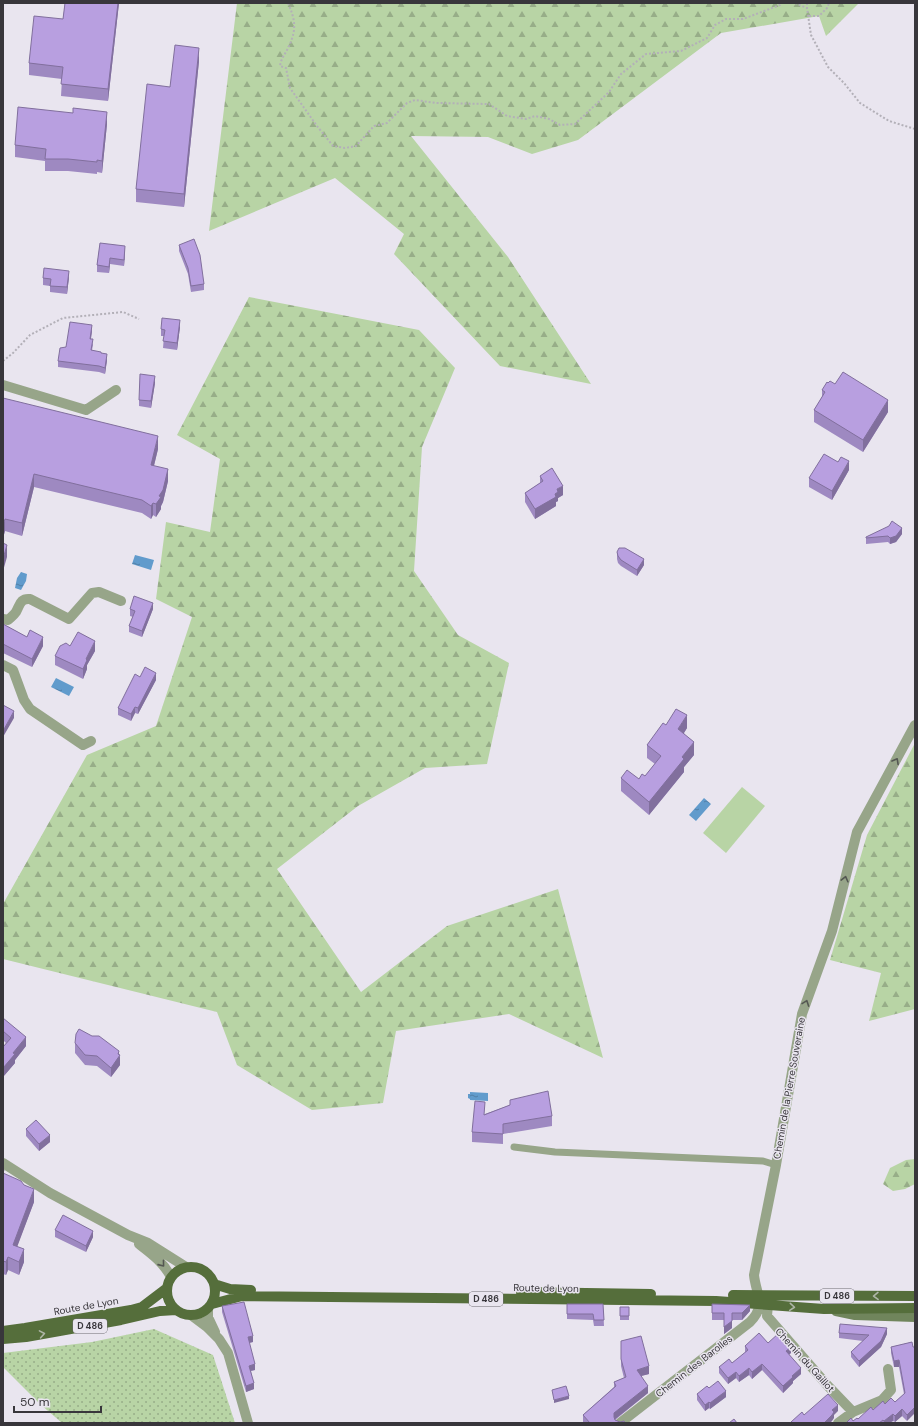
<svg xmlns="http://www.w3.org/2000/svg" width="918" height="1426" font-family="'DM Sans',sans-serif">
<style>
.grass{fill:url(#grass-dots)}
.forest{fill:url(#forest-firs)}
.pitch{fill:#b8d4a5}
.water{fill:url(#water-ripples)}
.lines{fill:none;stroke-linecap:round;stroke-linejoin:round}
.path{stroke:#b3b0b8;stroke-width:2;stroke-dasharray:2 2;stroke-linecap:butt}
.lane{stroke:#97a589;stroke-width:7}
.street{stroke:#97a589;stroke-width:10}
.secondary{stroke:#70855c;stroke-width:10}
.primary{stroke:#556e3b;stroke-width:10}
.wall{fill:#9e89c1}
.shaded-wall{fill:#816f9d}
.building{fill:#b89fe0;stroke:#816f9d}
.oneway{stroke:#545752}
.oneway2{stroke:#aeb5a7}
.labels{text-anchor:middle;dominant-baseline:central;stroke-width:3;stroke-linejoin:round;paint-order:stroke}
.shield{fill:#e9e5ef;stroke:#6d6a71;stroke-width:1}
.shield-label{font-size:9px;font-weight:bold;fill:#38363b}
.street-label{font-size:10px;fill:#38363b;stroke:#e9e5ef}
</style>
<defs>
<pattern id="grass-dots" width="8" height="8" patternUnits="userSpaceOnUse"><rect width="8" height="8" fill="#b8d4a5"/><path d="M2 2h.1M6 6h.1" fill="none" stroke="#97ad88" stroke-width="1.8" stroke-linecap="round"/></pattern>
<pattern id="forest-firs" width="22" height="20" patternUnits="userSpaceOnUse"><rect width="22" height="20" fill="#b8d4a5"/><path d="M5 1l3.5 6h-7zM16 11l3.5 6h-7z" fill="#97ad88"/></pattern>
<pattern id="water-ripples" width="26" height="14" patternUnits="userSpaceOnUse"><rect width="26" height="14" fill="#619bcc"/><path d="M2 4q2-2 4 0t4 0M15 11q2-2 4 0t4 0" fill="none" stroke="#517fa7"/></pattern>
</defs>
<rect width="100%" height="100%" fill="#e9e5ef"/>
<!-- grass -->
<path class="grass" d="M154,1329l59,26 22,68h-173l-22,-19 -37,-37v-14l89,-11z"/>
<!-- forest -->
<path class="forest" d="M237,3h622l-33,33 -7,-20 -98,17 -143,107 -46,14 -44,-17 -77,-1 97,121 83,127 -91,-18 -106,-112 10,-20 -69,-56 -126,53z
M249,297l170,33 36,38 -33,79 -8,124 44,64 51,28 -22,101 -62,4 -67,38 -81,63 84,123 86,-66 111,-37 45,169 -94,-44 -113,17 -13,72 -71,7 -75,-45 -20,-53 -214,-53v-55l84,-149 69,-29 36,-109 -36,-18 10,-77 44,10 10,-73 -43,-24z
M915,743v266l-46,12 12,-48 -51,-13 37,-125z
M915,1159v25l-10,5 -12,2 -10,-7 7,-16 16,-8z"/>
<!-- pitch -->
<path class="pitch" d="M742,787l23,19 -39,47 -23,-20z"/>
<!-- water -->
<path class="water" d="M135,555l19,5 -3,10 -19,-6z
M21,572l6,2 -1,7 -5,9 -6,-2 2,-10z
M56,678l18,9 -5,9 -18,-9z
M704,798l7,6 -15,17 -7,-6z
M470,1092l18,1v8l-18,-1v-1l-2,-1v-4h2z"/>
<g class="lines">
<!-- path -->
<path class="path" d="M288,3c7,16 9,26 1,43 -3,7 -8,12 -9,20l6,2 4,20 27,38 16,20 12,2 11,-2 18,-20 13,-3 20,-20 8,-3 21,3 53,1 18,12 19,3 9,-3 14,3 11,6 15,-1 34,-32 12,-18 25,-20 35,-3 26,-13 8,-13 11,-6h17l37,-14 1,-2
M795,3l12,5 4,27 17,32 16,16 16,20 29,18 26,8
M807,3v5
M809,16h10l8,-8 2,-5
M3,361l10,-8 17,-18 33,-17 60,-6 16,7"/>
<!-- lane -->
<path class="lane" d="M514,1147l41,5 208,9 13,4"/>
<!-- street -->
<path class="street" d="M3,385l83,25 30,-20
M3,619l5,1c3,-3 6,-5 8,-8 4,-7 4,-14 14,-13l39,20 23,-26 7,-1 22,9
M3,665l10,5 11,30 6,9 53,36 8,-4
M3,1163l47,30 78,42 20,8 38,24
M139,1244c13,10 24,18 32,33
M768,1304l-1,12 61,70 25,26
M208,1309v8l7,15
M191,1315l16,12 12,12 9,14 20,70
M620,1423l130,-101c17,-17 6,-27 4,-47l22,-110 26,-151 30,-83 25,-99 58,-107
M838,1423l15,-11 29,-12 9,-10 -3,-21"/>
<!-- secondary -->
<path class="secondary" d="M836,1311l19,4 60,2"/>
<!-- primary -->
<path class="primary" d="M167 1291a24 24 0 1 1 48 0a24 24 0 1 1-48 0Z
M214,1284l16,5 21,1
M521,1292l130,2
M733,1295l182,1
M212,1304l30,-8 474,5 108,8 91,-1
M3,1331l22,-3 106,-18 11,-3 25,-19
M3,1339l23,-2 95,-17 39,-9 16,-1"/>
</g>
<!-- wall -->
<path class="wall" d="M65,3h54l-11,98 -47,-5 1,-17 -33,-4v-12l34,-44z
M199,61l-15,146 -48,-5v-13l34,-102z
M107,124l-5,49 -5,-1v2l-29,-3h-23v-10l-30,-4v-12z
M100,243l25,10 -1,13 -14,-2 -1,9 -12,-1v-7z
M179,245l25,39v6l-13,2 -3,-18 -9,-23z
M69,277l-2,17 -17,-2v-6l-7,-1v-7z
M180,327l-3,23 -14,-2 1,-12h-3v-7z
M92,330l-1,9 2,6 -1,5 9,3 6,7 -2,14 -6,-2 -41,-5v-6l8,-14z
M155,383l-4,25 -12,-2v-6z
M822,390l66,22 -25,40 -49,-30v-12l8,-13z
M3,398l155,51 -4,17 14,15 -5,21 -2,4v3l-5,8 -3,-2 -2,4 -9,-6 -108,-26 -12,49 -17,-5 -2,7z
M849,470l-17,30 -23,-13v-9z
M540,476l23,19 -5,3v3l-2,1v4l-21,13 -10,-17v-9l15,-10z
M902,534l-6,8 -6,2 -2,-2 -22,2v-7z
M617,552l27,13 -7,11 -16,-10 -3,-3 -1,-4z
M130,609h23l-11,28 -13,-5v-6l4,-9 -3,-1z
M3,624l40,22 -11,21 -29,-14z
M70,646l25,5 -8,14v4l-4,10 -28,-14v-9z
M140,677l16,3 -18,34 -3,-1 -4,8 -13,-6v-7z
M666,725l21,3 -3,5 10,22 -10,12v5l-35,43 -28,-24v-13l18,1 6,-3 10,-12 -8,-6v-13z
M3,1018l23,28 -11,14v3l-12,14v-30l3,-4 -3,-3z
M75,1043l44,12 1,10 -9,12 -14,-11 -12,-1 -10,-12z
M510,1100l42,16v10l-49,8v10l-31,-2v-10l13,-18 25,-9z
M26,1129l24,13 -11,9 -13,-15z
M3,1170l1,4 30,28 -17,44 7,16 -5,13 -11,-5 -2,5 -3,-1z
M55,1230l38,7 -7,15 -31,-15z
M567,1304h36l1,22h-10l-1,-6 -26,-1z
M222,1306l31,36 -4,1 6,27 -4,1 3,18 -8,3 -24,-80z
M620,1307h9v13h-9z
M750,1311l-8,9h-10v8l-8,6v-14h-12v-7z
M839,1333l48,1 -6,13 -22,20 -8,-10v-5l12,-11 -24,-3z
M621,1341l28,33 -8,2 7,17 -33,27 5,2 5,1h-41l-1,-1v-7l31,-28v-5l10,-4 -3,-12z
M912,1342l-5,79 -5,-5 -7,6 -2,-1 -4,2h-43l12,-4 27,-15 10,-2 9,-8 -5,-27h-5l-3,-14v-6z
M768,1343l23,10 -2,1 12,20 -8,7v2l-10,10 -21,-23 -10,9 -3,-4 -10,7 -3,-4 -8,6 -9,-11v-6l13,-4 13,-10v-7z
M709,1388l17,9 -16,12 -1,-1 -4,3 -8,-11v-6z"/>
<!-- shaded-wall -->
<path class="shaded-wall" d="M118,3h1l-11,98v-12z
M199,48v13l-15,146v-13z
M107,112v12l-5,49v-12z
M125,246v7l-1,13v-6z
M110,258v6l-1,9v-6z
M69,271v6l-2,17v-7z
M180,320v7l-3,23v-7z
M92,325v5l-2,15v-6z
M107,354v6l-2,14v-6z
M155,376v7l-4,25v-7z
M888,400v12l-25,40v-12z
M158,436v13l-7,28v-12z
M849,461v9l-17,30v-9z
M168,469v12l-5,21 -2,4v3l-5,8v-13z
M34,474v13l-12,49v-13z
M563,486v9l-5,3v3l-2,1v4l-21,13v-10l20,-15 2,-5z
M153,503v12l-2,4v-13z
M5,519v12l-2,7v-13z
M902,528v6l-6,8 -6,2v-6z
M7,545v12l-4,14v-12z
M644,559v6l-7,11v-6z
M153,603v6l-11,28v-6z
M43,637v9l-11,21v-8z
M95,641v10l-8,14v4l-4,10v-10l3,-10z
M156,673v7l-18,34v-6z
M135,707v6l-4,8v-7z
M14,711v7l-11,19v-6z
M687,715v13l-9,14v-13z
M694,742v13l-10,12v5l-35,43v-13l33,-45z
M26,1037v9l-11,14v3l-12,14v-9l10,-15z
M119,1051v6l1,-2v10l-9,12v-9z
M50,1135v7l-11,9v-7z
M34,1189v13l-21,56v-13z
M93,1231v6l-7,15v-6z
M24,1249v13l-5,13v-13z
M8,1257v13l-2,5v-13z
M750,1305v6l-8,9v-7z
M732,1313v15l-8,6v-7z
M887,1328v6l-6,13 -22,20v-6z
M253,1336v6l-5,1v-6z
M791,1347v6l-5,4v-6z
M899,1360v7h-5v-6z
M255,1364v6l-6,1v-5z
M762,1364v6l-10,9v-7z
M649,1366v8l-12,3v-7z
M749,1368v7l-10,7v-6z
M801,1368v6l-8,7v2l-10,10v-7l9,-10z
M736,1372v6l-8,6v-6z
M254,1383v6l-8,3v-6z
M648,1386v7l-34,27v3v-10z
M726,1391v6l-16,12v-6z
M569,1396v3l-15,4v-3z
M709,1402v6l-4,3v-6z
M838,1405v6l-4,4v3l-2,3 -2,2h-6l8,-13z
M915,1407v6l-8,8v-6z
M902,1409v7l-7,6v-6z
M893,1414v7l-4,2h-5v-2z"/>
<!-- building -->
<path class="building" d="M65,3h53l-10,86 -47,-5 2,-17 -34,-4 5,-47 29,3z
M175,45l24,3 -15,146 -48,-5 11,-105 23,3z
M18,107l55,6v-5l34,4 -5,49 -5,-1v2l-29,-3h-23l1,-10 -31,-4z
M194,239l6,16 4,29 -13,2 -3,-18 -9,-23z
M100,243l25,3 -1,14 -14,-2 -1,9 -12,-2z
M44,268l25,3 -2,16 -17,-1 1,-7 -8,-1z
M162,318l18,2 -3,23 -14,-2 2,-11 -4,-1z
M70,322l22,3 -2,14h3l-2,11 10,2v1l6,1 -2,14 -6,-2 -41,-5 2,-13 6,-1z
M843,372l45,28 -25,40 -49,-30 11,-18 -3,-2 5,-8 1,1 2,-2 5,3z
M140,374l15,2 -4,25 -12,-1z
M3,398l155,38 -7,29 17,4 -5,21 -4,6 2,1 -5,7 -3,-1 -2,3 -9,-6 -108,-26 -12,49 -17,-4 -2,6z
M824,454l14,8 3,-5 8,4 -17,30 -23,-13z
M552,468l11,18 -6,3 1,3 -3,2 1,3 -21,12 -10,-16 18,-12 -3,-5z
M892,521l10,7 -6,8 -6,2 -2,-2 -22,2v-1l23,-11z
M3,543l4,2 -4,14z
M619,548h6l19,11 -7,11 -16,-10 -3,-4 -1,-4z
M134,596l19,7 -11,28 -13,-5 6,-15 -5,-2z
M3,624l24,13 3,-7 13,7 -11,22 -29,-15z
M78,632l17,9 -9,18 1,1 -4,9 -28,-13 5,-10 6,-3 4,3z
M145,667l11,6 -18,35 -3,-1 -4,7 -13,-6 17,-34 5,3z
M3,705l11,6 -11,20z
M676,709l11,6 -9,14 16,13 -12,15 2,2 -35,43 -28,-24 6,-8 12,9 3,-5 3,2 16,-20 -14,-11 16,-22 3,2z
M3,1018l23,19 -13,16 2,1 -12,14v-21l8,-9 -8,-7z
M79,1029l13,7h7l20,15 -1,3 2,1 -9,13 -14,-12 -12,-1 -10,-12 1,-9z
M548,1091l4,25 -49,8v10l-31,-2 3,-31 10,1 -1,13 26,-10v-5z
M36,1120l14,15 -11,9 -13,-15z
M3,1170h1l-1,3 18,8 3,4 10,4 -21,56 11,4 -5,13 -11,-5 -2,5 -3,-1z
M63,1215l30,16 -7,15 -31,-16z
M244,1302l9,34 -5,1 7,27 -6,2 5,17 -8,3 -24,-80z
M567,1304h36l1,16h-10l-1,-6h-26z
M712,1304l38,1 -8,8h-10v8l-8,6v-14h-12z
M620,1307h9v9h-9z
M840,1324l47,4 -6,13 -22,20 -8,-9 18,-17 -30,-2z
M759,1333l9,10 11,-10 12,14 -5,4 15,17 -9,8 1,1 -10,9 -21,-22 -10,8 -3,-4 -10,8 -3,-4 -8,6 -9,-11 10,-8 3,4 16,-13 -3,-4z
M641,1336l8,30 -12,4 11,16 -34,27v4l1,3 5,2 4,-1 1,2h-35l-7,-8 33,-29 -2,-4 12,-5 -5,-18v-18z
M912,1342l1,5h2v60l-8,8 -5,-6 -7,7 -2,-2 -9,7 -1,-1 -4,3h-33l5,-5 2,3 4,-3 1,1 13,-12 2,3 10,-9 2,3 6,-6 4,4 10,-9 -6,-33 -5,1 -3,-14z
M718,1381l8,10 -16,12 -1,-1 -4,3 -8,-11 10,-8 2,2z
M566,1386l3,10 -15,4 -2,-10z
M828,1394l10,11 -6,5 2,2 -2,3 -8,8h-32l-1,-1 11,-10 2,3z
M734,1419l3,4h-8z"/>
<!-- one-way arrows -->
<defs><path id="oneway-chevron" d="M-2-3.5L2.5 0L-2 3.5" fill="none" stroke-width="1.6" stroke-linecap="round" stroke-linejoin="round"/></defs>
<g class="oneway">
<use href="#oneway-chevron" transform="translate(896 761) rotate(-61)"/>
<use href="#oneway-chevron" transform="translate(845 879) rotate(-76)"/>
<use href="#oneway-chevron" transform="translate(806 1003) rotate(-70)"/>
<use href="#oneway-chevron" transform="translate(162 1264) rotate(51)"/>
</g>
<g class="oneway2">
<use href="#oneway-chevron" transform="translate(876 1296) rotate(179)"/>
<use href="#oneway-chevron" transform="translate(792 1307) rotate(5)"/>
<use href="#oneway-chevron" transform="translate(42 1334) rotate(-10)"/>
</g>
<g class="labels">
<!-- shield labels -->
<g class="shield">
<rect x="820" y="1289" width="34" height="14" rx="3"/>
<rect x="469" y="1292" width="34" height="14" rx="3"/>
<rect x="73" y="1319" width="34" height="14" rx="3"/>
</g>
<g class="shield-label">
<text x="837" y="1296">D 486</text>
<text x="486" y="1299">D 486</text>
<text x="90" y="1326">D 486</text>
</g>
<!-- street labels -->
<g class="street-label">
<text transform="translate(789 1088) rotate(-80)">Chemin de la Pierre Souveraine</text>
<text transform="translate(546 1288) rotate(1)">Route de Lyon</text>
<text transform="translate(86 1306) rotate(-10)">Route de Lyon</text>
<text transform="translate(805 1360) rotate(48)">Chemin du Gaillot</text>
<text transform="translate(694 1366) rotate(-38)">Chemin des Barolles</text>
</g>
</g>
<!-- border -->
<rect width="918" height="1426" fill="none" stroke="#38363b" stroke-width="8"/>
<!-- scale -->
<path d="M14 1406v6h87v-6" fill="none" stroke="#38363b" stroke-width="2"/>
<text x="20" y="1406" font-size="12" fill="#38363b" stroke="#e9e5ef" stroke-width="3" paint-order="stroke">50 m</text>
</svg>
